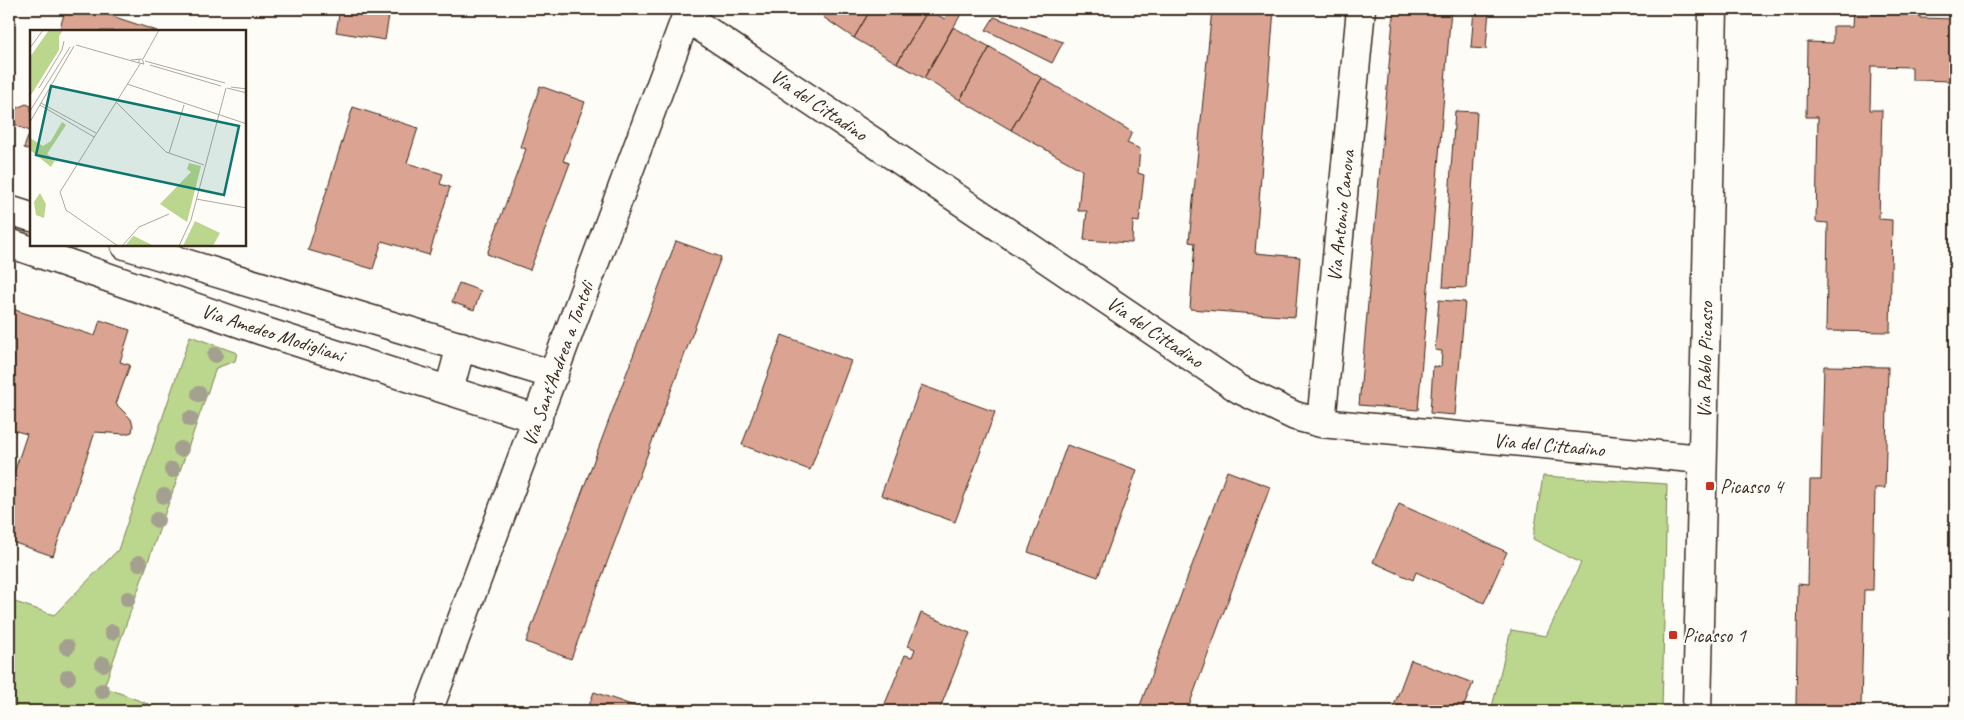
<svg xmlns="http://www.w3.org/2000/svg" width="1964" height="720" font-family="Caveat,sans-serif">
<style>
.green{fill:#bbd78e;stroke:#7b8056}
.building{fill:#dba492;stroke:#3b2a1e}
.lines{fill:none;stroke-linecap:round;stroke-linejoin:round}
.street-casing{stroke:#3b2a1e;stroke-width:31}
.street{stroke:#fdfcf7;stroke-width:28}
.tree{fill:#a4a08f}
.poi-dot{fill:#c8321e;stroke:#fdfcf7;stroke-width:2}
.labels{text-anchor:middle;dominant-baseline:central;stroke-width:4;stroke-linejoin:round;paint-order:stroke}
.street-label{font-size:20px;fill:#3b2a1e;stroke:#fdfcf7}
.poi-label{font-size:20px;fill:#3b2a1e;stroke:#fdfcf7;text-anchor:start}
.inset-road{fill:none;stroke:#afa8a0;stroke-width:1}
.view{fill:#0f766e;fill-opacity:0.15;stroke:#0f766e;stroke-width:2.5}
.inset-edge{fill:none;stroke:#3b2a1e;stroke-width:2.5}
</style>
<rect width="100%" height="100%" fill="#fdfcf7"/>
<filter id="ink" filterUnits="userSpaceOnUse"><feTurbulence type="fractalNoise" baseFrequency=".02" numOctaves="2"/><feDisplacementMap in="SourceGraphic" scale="10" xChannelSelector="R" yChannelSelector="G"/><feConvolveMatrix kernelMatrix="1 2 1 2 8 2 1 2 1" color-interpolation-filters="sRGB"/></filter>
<g filter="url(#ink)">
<!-- green -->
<path class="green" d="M190,336l47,17 -2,8 -19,7 -112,319 62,24h-157v-111l45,15 64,-65z
M1543,476l124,8 -5,227h-171l20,-81 35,6 35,-73 -48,-24z"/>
<!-- building -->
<path class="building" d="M69,9h22l66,22h-98l6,-20z
M340,9h50l-5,31 -49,-8z
M547,9h21l-3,7z
M827,9h44l-17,29 -31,-21z
M871,9l57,1 -31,53 -43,-25z
M950,9h14l-40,69 -27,-15 31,-53 17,9z
M1212,9h62l-19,244 45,4 -5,60 -105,-8 5,-66 -6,-1z
M1394,9h57l-33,401 -59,-5z
M1474,9h15l-3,40 -15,-1z
M1854,9h66v9l35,1v62l-43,-1v-13l-41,-1 -1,44h12l-3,109 13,1 -2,112 -64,-1 2,-108 -12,-1 2,-105h-12l1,-75 26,1v-17h20z
M994,17l69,25 -11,21 -66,-33z
M953,27l37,20 -30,53 -36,-22z
M990,47l52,31 -31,52 -51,-30z
M1042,78l90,54 -5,11 13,6 -2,24 6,2 -5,47 -6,-1 -1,22 -48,-3 3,-29h-9l4,-41 -71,-40z
M540,86l45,16 -22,59 7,2 -40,107 -43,-16 39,-105 -6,-2z
M26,104l5,2v44l-7,-2 6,-17 -13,-5 -4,-7 -1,-5 5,-6z
M353,107l65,21 -11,35 36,11 -3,10 10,3 -21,68 -47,-14 -9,28 -65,-19z
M1455,111l22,1 -11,176 -23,-1z
M676,241l45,16 -150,402 -45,-17z
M459,283l22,8 -7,19 -22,-8z
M1439,300l26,2 -10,113 -25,-2 3,-47 8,1 1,-16 -7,-1z
M9,308l86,28 5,-16 30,10 -10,32 10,3 -14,39 15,15 2,7 -1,6 -7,2 -30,-2 -42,124 -44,-15v-71h6l12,-36 -18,-5z
M782,335l69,26 -41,109 -68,-25z
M1824,366l64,1 -3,121h-10l-2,102h-9l-3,116 -65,-1 2,-121 10,1 2,-105h11z
M921,385l74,27 -40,110 -74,-27z
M1067,445l70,25 -39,107 -70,-25z
M1227,471l43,16 -83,224h-49z
M1399,504l108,48 -23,51 -68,-31 -3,8 -40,-18z
M921,613l49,20 -31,78h-57l23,-56 7,2 3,-8 -7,-3z
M1411,660l62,23 -11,28h-70z
M594,692l46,16 -1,3h-52z"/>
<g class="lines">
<defs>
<path id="street" d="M686,17l186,124 367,248 56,27 26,7 381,36
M9,210l22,7
M9,243l254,88 275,88
M125,245l429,130
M449,390l12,-44
M1321,423l40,-414
M428,711l261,-702
M1697,711l16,-702"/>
</defs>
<!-- street casing -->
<use href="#street" class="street-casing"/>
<!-- street -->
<use href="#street" class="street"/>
</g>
<!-- trees -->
<g class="tree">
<circle cx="215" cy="355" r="8"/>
<circle cx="199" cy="394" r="8"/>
<circle cx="190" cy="419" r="8"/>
<circle cx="181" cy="449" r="8"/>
<circle cx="172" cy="470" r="8"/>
<circle cx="164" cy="496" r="8"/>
<circle cx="157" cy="520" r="8"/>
<circle cx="139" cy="563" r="8"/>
<circle cx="128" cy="599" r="8"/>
<circle cx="112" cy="632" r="8"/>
<circle cx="67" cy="647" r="8"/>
<circle cx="103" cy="664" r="8"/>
<circle cx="68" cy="677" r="8"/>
<circle cx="102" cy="691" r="8"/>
</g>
</g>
<!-- markers -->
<g class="poi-dot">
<rect x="1705" y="481" width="10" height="10" rx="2.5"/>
<rect x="1668" y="630" width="10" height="10" rx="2.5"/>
</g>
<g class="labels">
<!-- street labels -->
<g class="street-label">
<text transform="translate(819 105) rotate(34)">Via del Cittadino</text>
<text transform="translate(1341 216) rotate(-84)">Via Antonio Canova</text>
<text transform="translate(1155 332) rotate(34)">Via del Cittadino</text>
<text transform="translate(273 333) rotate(18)">Via Amedeo Modigliani</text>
<text transform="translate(1705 360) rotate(-89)">Via Pablo Picasso</text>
<text transform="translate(558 364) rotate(-70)">Via Sant'Andrea a Tontoli</text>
<text transform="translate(1549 445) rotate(5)">Via del Cittadino</text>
</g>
<!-- poi labels -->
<g class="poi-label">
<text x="1720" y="486">Picasso 4</text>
<text x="1683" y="635">Picasso 1</text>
</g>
</g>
<!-- overview -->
<g transform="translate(30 30)">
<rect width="216" height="216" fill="#fdfcf7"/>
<path d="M19,0h14l-4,6v14l-28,45 -1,-38zM32,92l4,3 -19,29 8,6 -4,7 -21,-17v-12l13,8 8,-5zM159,133l12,3 -14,56 -27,-18 31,-32 -4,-3zM10,163l6,11 -2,14 -8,-3 -2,-13zM165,191l25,12 -7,13h-30zM103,206h1l20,10h-29z" fill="#bbd78e"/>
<path class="inset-road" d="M46,15l63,18M0,18l13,-18M113,29l16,-29M101,30l11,-1 2,5 -5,-1v-4M115,31l80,22M120,35l71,21M97,54l120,40M201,57l16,2M9,58l23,-38 2,-9M197,58l20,5M86,72l50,50 38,13M11,73l55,30M10,75l54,32M0,81l40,-64M0,92l44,-76M139,123l15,-48M166,169l51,9M88,216l-52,-36 -6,-18 80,-128M92,216l17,-19 30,-13M149,216l12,-26 35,-132"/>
<path class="view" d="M21,56l188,40 -15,69 -188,-40z"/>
<rect width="216" height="216" class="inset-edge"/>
</g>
<!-- margin -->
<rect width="1964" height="720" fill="none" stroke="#fdfcf7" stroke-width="30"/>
<rect x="15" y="15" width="1934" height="690" fill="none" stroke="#3b2a1e" stroke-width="2" filter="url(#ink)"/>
</svg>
